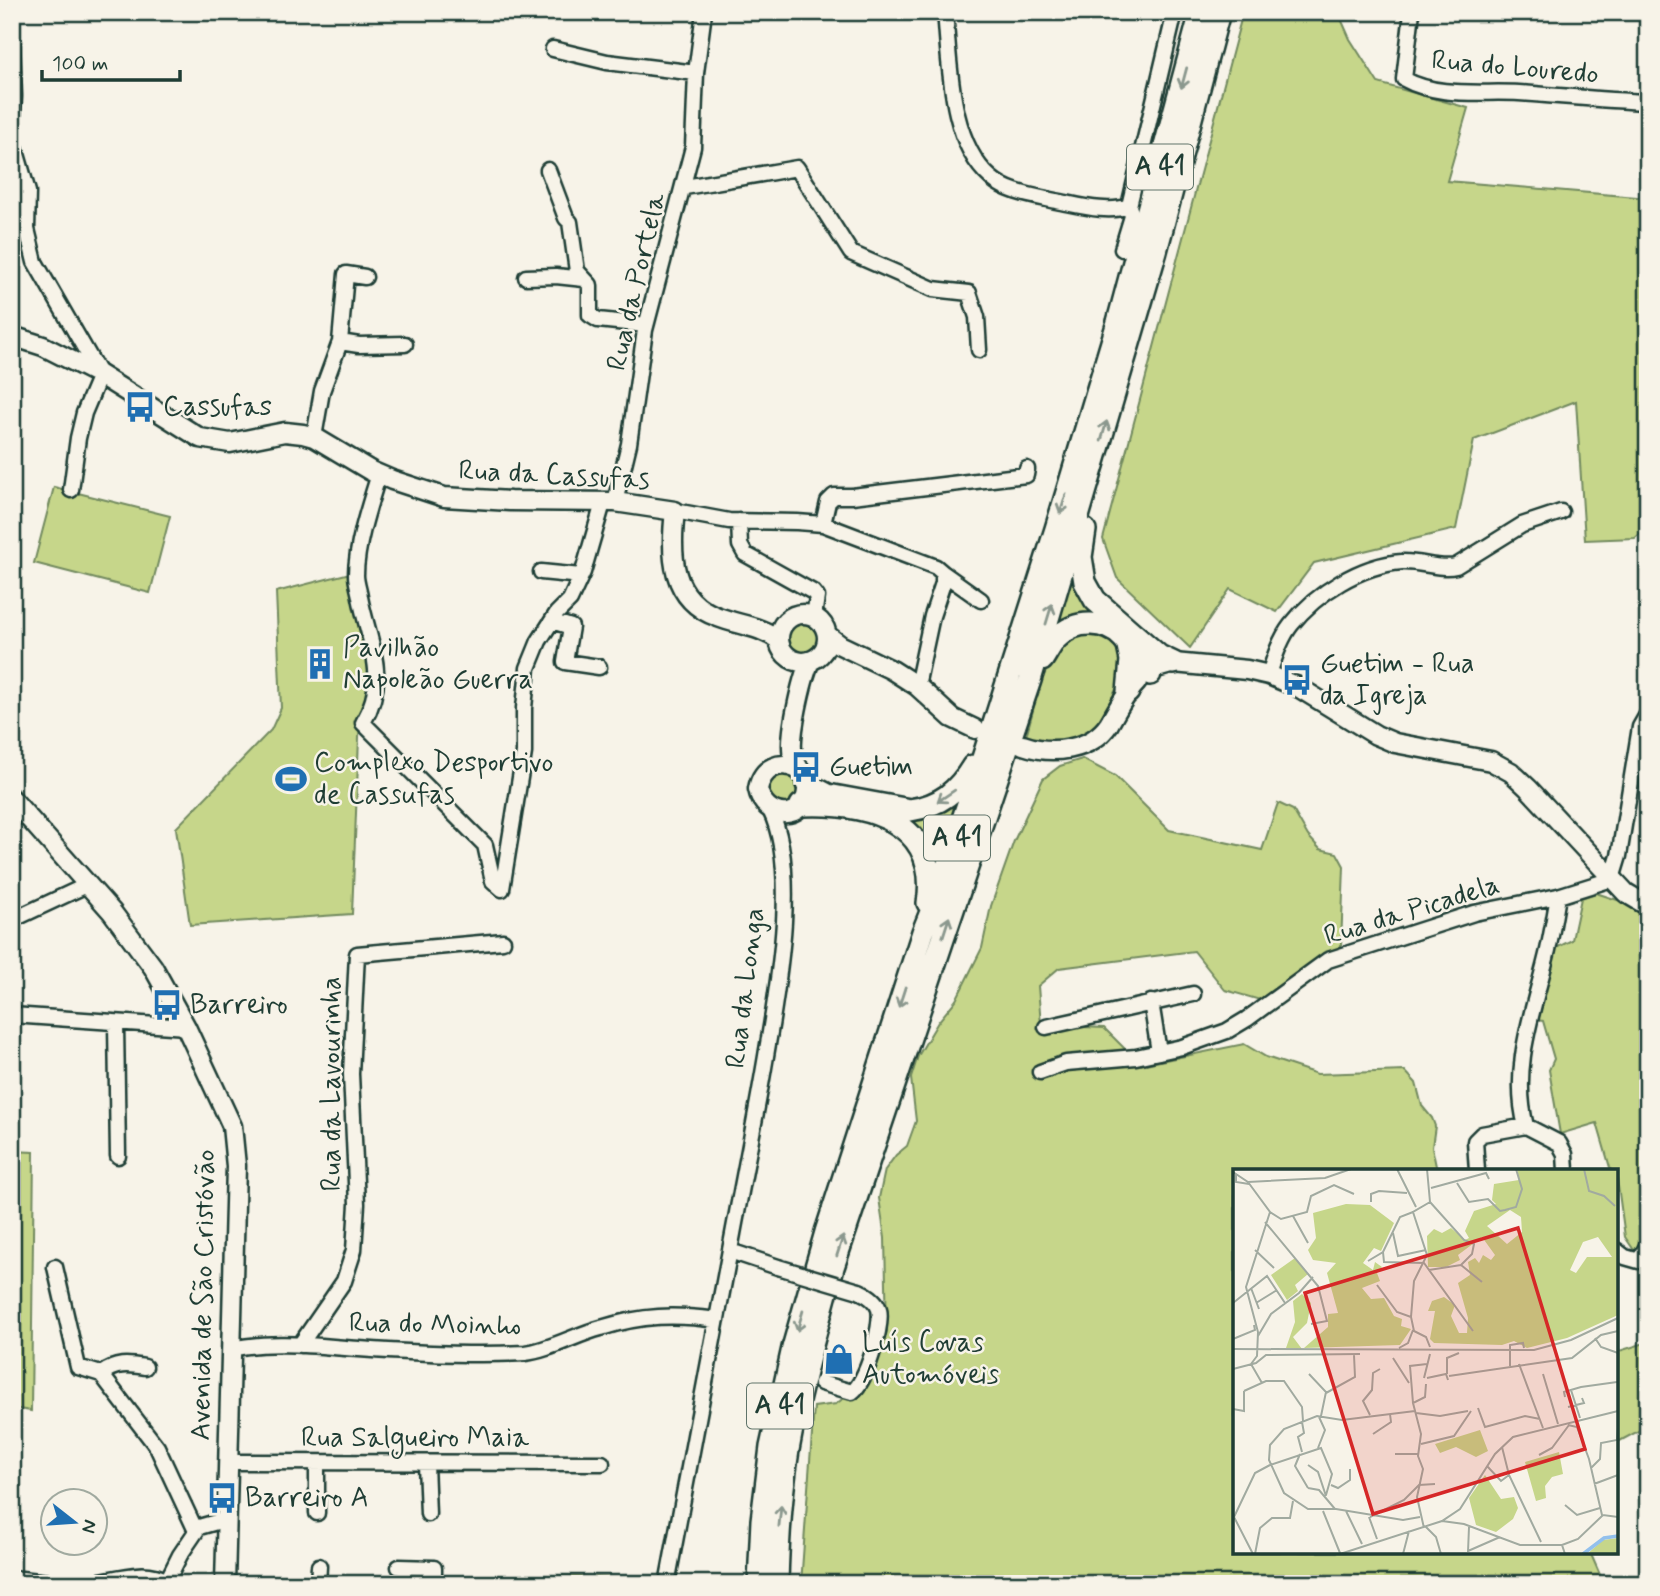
<svg xmlns="http://www.w3.org/2000/svg" width="1660" height="1596" font-family="Mynerve,sans-serif">
<style>
.green{fill:#c6d68a;stroke:#728a5f;stroke-width:2}
.lines{fill:none;stroke-linecap:round;stroke-linejoin:round}
.minor-casing{stroke:#1f3d34;stroke-width:19}
.major-casing{stroke:#1f3d34;stroke-width:23}
.highway-casing{stroke:#1f3d34;stroke-width:26}
.minor{stroke:#f7f3e8;stroke-width:14}
.major{stroke:#f7f3e8;stroke-width:18}
.highway{stroke:#f7f3e8;stroke-width:21}
.minor-bridge-casing{stroke:#1f3d34;stroke-width:19;stroke-linecap:butt}
.minor-bridge{stroke:#f7f3e8;stroke-width:14}
.oneway{stroke:#8b988e}
.labels{text-anchor:middle;dominant-baseline:central;stroke-width:5;stroke-linejoin:round;paint-order:stroke}
.shield{fill:#f7f3e8;stroke:#60746a;stroke-width:2}
.shield-label{font-size:26px;font-weight:bold;fill:#1f3d34}
.street-label{font-size:28px;fill:#1f3d34;stroke:#f7f3e8}
.poi-label{font-size:28px;fill:#1f3d34;stroke:#f7f3e8;text-anchor:start}
.inset-river{fill:none;stroke:#92c0ec;stroke-width:3.5}
.inset-road{fill:none;stroke:#a1aaa0;stroke-width:2}
.view{fill:#d62828;fill-opacity:0.15;stroke:#d62828;stroke-width:3.5}
.inset-edge{fill:none;stroke:#1f3d34;stroke-width:3.5}
</style>
<rect width="100%" height="100%" fill="#f7f3e8"/>
<filter id="ink" filterUnits="userSpaceOnUse"><feTurbulence type="fractalNoise" baseFrequency=".0143" numOctaves="2"/><feDisplacementMap in="SourceGraphic" scale="14" xChannelSelector="R" yChannelSelector="G"/><feConvolveMatrix kernelMatrix="1 2 1 2 8 2 1 2 1" color-interpolation-filters="sRGB"/></filter>
<g filter="url(#ink)">
<!-- green -->
<path class="green" d="M1243,12h95l12,27 28,44 90,25 -21,73 201,17v335l-3,-3 -10,8 -50,2 -9,-139 -102,39 -18,89 -142,34 -37,49 -47,-23 -40,59 -73,-70 -14,-39z
M54,487l116,29 -20,77 -116,-30z
M1074,564l27,53 -50,18z
M350,573l7,45 17,59 -14,35 -8,202 -162,11 -14,-97 95,-98 10,-22 -5,-116z
M786 640a16 16 0 1 1 32 0a16 16 0 1 1-32 0Z
M1091,633l23,8 10,16v16l-24,49 -11,9 -29,13 -35,-5c12,-37 19,-102 66,-106z
M1082,759l33,17 54,54 93,20 16,-47 15,7 15,26 12,13 17,4 7,13 -3,80 -81,54 -35,-10 -31,-39 -135,17 -21,18 3,39 63,3 37,37 103,-21 22,13 51,17 88,-3 11,12 6,23 10,12 3,8 -3,21 5,24h-202v381h355l14,32h-803l13,-177 22,-3 27,-21 12,-23 12,-29 -2,-93 -6,-40 6,-28 11,-15 11,-9 9,-25 -5,-43 7,-22 20,-34 18,-22 26,-52 9,-42 23,-65 29,-62 17,-13z
M768 790a15 15 0 1 1 30 0a15 15 0 1 1-30 0Z
M961,792l-28,84 -39,-63z
M1596,893l52,17v376l-8,-27 -15,-22 -9,-66h-5l-14,-48 -37,11 -11,-64 5,-11 -11,-38 -7,-1 11,-48 9,-24 16,-8 9,-42z
M12,1151l22,1 -3,259 -19,-3z
M1648,1342v84l-32,17v-91z
M516,1575l141,4 -1,5h-137z"/>
<g class="lines">
<defs>
<path id="minor" d="M945,12c5,51 4,130 46,166 17,15 43,18 65,23 22,4 52,13 73,5
M1412,12l-8,67c34,19 77,12 115,14 43,3 86,7 129,9
M12,41l2,55 -2,40
M553,49l54,13 89,11
M12,137l16,55 -1,37 8,33 65,113 -16,38 -6,25 -7,52
M548,170l18,48 4,4 7,49 13,14v30l8,5 48,5
M685,187l112,-19 54,85 82,36 36,4 8,24 2,33
M12,215l15,-1
M1122,249l10,-33 -3,-10 46,-194
M526,277l30,-1 28,3
M340,342l19,3 46,-1
M314,437l8,-46 18,-49 6,-68 19,3
M379,474c-9,29 -23,71 -23,101 0,7 3,15 4,22 9,47 30,79 3,126l122,122 8,36 9,8
M615,502l14,-58 16,-114 48,-183 3,-74 8,-61
M675,511l54,10 68,1 26,2 113,43 7,6v10l-11,33 -15,70
M739,521l1,24 5,9 68,38 4,5 -3,19
M823,524l5,-22 6,-6h18l174,-21 1,-6
M541,572l40,4
M943,573l38,27
M552,621l19,6 -6,35 34,5
M1269,675c5,-17 11,-36 22,-50 25,-32 70,-60 111,-63 19,-1 37,8 54,4l66,-41 39,-13
M502,889l22,-136v-45l4,-40 11,-27 18,-28 13,-13 13,-28 20,-69
M12,920l75,-35
M1151,1002l8,50
M12,1015l174,12
M116,1024l2,132
M1046,1027l147,-33
M1040,1072l26,-9 70,-6 46,-10 45,-16 20,-12 81,-59 146,-47 84,-17 54,-17 7,-23 21,-129 8,-14
M1526,1126c-16,-59 9,-119 22,-176 4,-18 7,-36 10,-54
M1477,1171l-2,-30 7,-7 44,-8 33,17 6,11 1,17
M1616,1250l9,7 14,4 9,-17
M730,1251l48,16
M55,1267l23,100 23,7 56,73 39,84
M300,1345l44,-64 10,-31 3,-46 -6,-130 6,-120 146,-13
M230,1349c42,-9 87,-3 129,0 55,4 110,7 166,4 23,-2 52,-19 76,-25 41,-13 74,-14 116,-8
M101,1374c15,-11 26,-10 44,-7
M821,1383l31,9c14,-9 31,-66 27,-83 -3,-9 -11,-14 -20,-18
M228,1462l374,1
M317,1463v50
M426,1464l2,50
M399,1567l35,1v16
M12,1578c22,2 44,6 65,6 29,0 65,-19 90,-3l13,-26 19,-28 28,-8
M318,1584l1,-18
M667,1584c22,-117 44,-233 66,-350 11,-59 23,-118 33,-178 11,-66 34,-185 4,-246"/>
<path id="major" d="M12,336l31,10 57,29 100,63 30,5 55,-11 18,2 11,3 57,34 21,9 52,17 66,4 105,1 60,9c-5,43 -5,89 43,106 21,8 42,9 61,23
M779 638a24 24 0 1 1 48 0a24 24 0 1 1-48 0Z
M827,635l13,10 52,25 25,16 35,32 23,11
M1160,667l14,-4 73,7 22,5 29,12 78,48 19,8 96,18 20,11 17,16 98,105 22,13
M1023,745c29,10 68,6 86,-21 9,-15 15,-29 28,-42
M799,770c-19,-11 -37,-2 -41,19 6,31 47,33 49,1 1,-13 -11,-22 -14,-34 -5,-18 9,-77 17,-95
M12,799l100,113 41,55 33,60 46,99 4,40 -11,418"/>
<path id="highway" d="M1085,530l-4,27 4,25 10,18 64,56 15,7
M1042,660c5,-7 9,-17 16,-23 18,-18 48,-17 65,1 10,11 18,25 27,36
M1128,692l3,-32 -3,-14
M807,784l21,11 82,15c30,-4 48,-19 63,-44
M801,805c66,-3 140,16 127,98
M759,1584l3,-64 9,-73 22,-99 33,-116 97,-300 12,-30 42,-125 79,-248 62,-207 83,-310
M777,1584c1,-45 4,-90 11,-134 11,-62 29,-122 45,-183l197,-587 126,-429 63,-239"/>
</defs>
<!-- minor casing -->
<use href="#minor" class="minor-casing"/>
<!-- major casing -->
<use href="#major" class="major-casing"/>
<!-- highway casing -->
<use href="#highway" class="highway-casing"/>
<!-- minor -->
<use href="#minor" class="minor"/>
<!-- major -->
<use href="#major" class="major"/>
<!-- highway -->
<use href="#highway" class="highway"/>
<defs>
<path id="minor-bridge" d="M778,1267l81,24"/>
</defs>
<!-- minor-bridge casing -->
<use href="#minor-bridge" class="minor-bridge-casing"/>
<!-- minor-bridge -->
<use href="#minor-bridge" class="minor-bridge"/>
</g>
<!-- one-way arrows -->
<defs><path id="oneway-shaft" d="M-6 0H5M1.5-3L5.5 0L1.5 3" fill="none" stroke-width="1.6" stroke-linecap="round" stroke-linejoin="round" transform="scale(1.75)"/></defs>
<g class="oneway">
<use href="#oneway-shaft" transform="translate(1184 78) rotate(105)"/>
<use href="#oneway-shaft" transform="translate(1104 431) rotate(-74)"/>
<use href="#oneway-shaft" transform="translate(1063 504) rotate(107)"/>
<use href="#oneway-shaft" transform="translate(1049 614) rotate(-73)"/>
<use href="#oneway-shaft" transform="translate(946 796) rotate(146)"/>
<use href="#oneway-shaft" transform="translate(946 927) rotate(-72)"/>
<use href="#oneway-shaft" transform="translate(902 997) rotate(108)"/>
<use href="#oneway-shaft" transform="translate(840 1246) rotate(-72)"/>
<use href="#oneway-shaft" transform="translate(800 1321) rotate(106)"/>
<use href="#oneway-shaft" transform="translate(780 1516) rotate(-84)"/>
</g>
</g>
<!-- icons -->
<defs>
<symbol id="bus-bare" viewBox="-9 -9 18 18"><path d="M-5-6H5V4H4V6H2V4H-2V6H-4V4H-5ZM-3.5-4V0h7V-4ZM-3.5 1.2v1.5H-2V1.2ZM2 1.2v1.5H3.5V1.2Z" fill="#1f6fb2" stroke="#f7f3e8" stroke-width="2.5" paint-order="stroke"/></symbol>
<symbol id="building-bare" viewBox="-9 -9 18 18"><path d="M-4-6H4V6H1V3H-1V6H-4ZM-2.5-4.3h1.7v1.8h-1.7ZM.8-4.3h1.7v1.8H.8ZM-2.5-1h1.7V.8h-1.7ZM.8-1h1.7V.8H.8Z" fill="#1f6fb2" stroke="#f7f3e8" stroke-width="2.5" paint-order="stroke"/></symbol>
<symbol id="stadium-bare" viewBox="-9 -9 18 18"><path d="M0-5a6.5 5 0 1 0 0 10a6.5 5 0 1 0 0-10ZM-3.5-1.8h7v3.6h-7Z" fill="#1f6fb2" stroke="#f7f3e8" stroke-width="2.5" paint-order="stroke"/></symbol>
<symbol id="shop-bare" viewBox="-9 -9 18 18"><path d="M-5-2.5h2.3a2.7 3.5 0 0 1 5.4 0H5L5.5 6h-11ZM-1.5-2.5h3a1.5 2.3 0 0 0-3 0Z" fill="#1f6fb2" stroke="#f7f3e8" stroke-width="2.5" paint-order="stroke"/></symbol>
</defs>
<g fill-rule="evenodd">
<use href="#bus-bare" x="118" y="385" width="44" height="44"/>
<use href="#building-bare" x="298" y="642" width="44" height="44"/>
<use href="#bus-bare" x="1275" y="658" width="44" height="44"/>
<use href="#bus-bare" x="784" y="745" width="44" height="44"/>
<use href="#stadium-bare" x="269" y="757" width="44" height="44"/>
<use href="#bus-bare" x="145" y="983" width="44" height="44"/>
<use href="#shop-bare" x="817" y="1337" width="44" height="44"/>
<use href="#bus-bare" x="200" y="1476" width="44" height="44"/>
</g>
<g class="labels">
<!-- shield labels -->
<g class="shield">
<rect x="1127" y="144.5" width="66" height="45" rx="5"/>
<rect x="924" y="815.5" width="66" height="45" rx="5"/>
<rect x="747" y="1383.5" width="66" height="45" rx="5"/>
</g>
<g class="shield-label">
<text x="1160" y="167">A 41</text>
<text x="957" y="838">A 41</text>
<text x="780" y="1406">A 41</text>
</g>
<!-- street labels -->
<g class="street-label">
<text transform="translate(1515 68) rotate(5)">Rua do Louredo</text>
<text transform="translate(637 282) rotate(-77)">Rua da Portela</text>
<text transform="translate(554 476) rotate(3)">Rua da Cassufas</text>
<text transform="translate(1412 911) rotate(-17)">Rua da Picadela</text>
<text transform="translate(746 988) rotate(-83)">Rua da Longa</text>
<text transform="translate(332 1084) rotate(-90)">Rua da Lavourinha</text>
<text transform="translate(204 1295) rotate(-89)">Avenida de São Cristóvão</text>
<text transform="translate(435 1325) rotate(1)">Rua do Moinho</text>
<text x="415" y="1438">Rua Salgueiro Maia</text>
</g>
<!-- poi labels -->
<g class="poi-label">
<text x="163" y="407">Cassufas</text>
<text x="343" y="648">Pavilhão<tspan x="343" dy="32">Napoleão Guerra</tspan></text>
<text x="1320" y="664">Guetim - Rua<tspan x="1320" dy="32">da Igreja</tspan></text>
<text x="314" y="763">Complexo Desportivo<tspan x="314" dy="32">de Cassufas</tspan></text>
<text x="829" y="767">Guetim</text>
<text x="190" y="1005">Barreiro</text>
<text x="862" y="1343">Luís Covas<tspan x="862" dy="32">Automóveis</tspan></text>
<text x="245" y="1498">Barreiro A</text>
</g>
</g>
<!-- overview -->
<g transform="translate(1233 1169)">
<rect width="385" height="385" fill="#f7f3e8"/>
<path d="M284,0h101v146l-51,23 -40,10 -13,-7 -12,4 -68,-2 -4,-4 5,-28h-7l4,-10 12,-4 11,8 -4,11 8,17h8l1,-15 -10,-35 12,-8 -2,-13 7,-4 4,5 4,-8 8,5 4,-5 -13,-18 -24,18 2,5 -14,7h-18l-1,-31 7,-7 8,4 9,-5 14,12 4,-2 -4,-7 9,-20 22,-7 -4,-4 2,-16 25,-4zM277,41l11,7 1,15 -15,12 -20,-18zM365,68l14,20h-25l-11,16 -6,-3 13,-28zM113,35l24,1 24,18 -13,28 -7,-3 -11,15 10,7 2,-8 7,5 -5,6 3,8 -18,7 9,11 13,-1 10,18 8,3 -1,7 10,3 -11,16 -96,3 24,-21v-13l10,-1 -11,-40 9,-10 -23,-3 -5,-10 8,-12 -3,-25zM62,89l13,16 -13,11 3,6 -11,9 -16,-25zM69,125l9,9 -4,20 -14,14 9,12 -16,-1 9,-26 -2,-21zM247,261l8,21 -12,6 -20,-10 -16,6 -5,-9zM326,283l4,22 -11,3 -7,9 1,12 -10,3 -11,-39zM252,306l16,24 13,-2 4,11 -5,11 -17,13 -20,-7 -7,-27zM385,369v16h-31l16,-14z" fill="#c6d68a" fill-rule="evenodd"/>
<path class="inset-river" d="M350,385l21,-16 14,-2"/>
<path class="inset-road" d="M164,0l19,38M194,0l3,33 -17,10 14,43 -13,26 -3,36 3,14 12,6 4,10M351,0l5,22 15,5 11,10M0,3l15,10 77,-4 26,-9M3,5v8l13,2M15,13l22,30 -24,75 12,45 -1,24 -6,8M224,14l12,19 19,-3 12,12 5,-1 11,-3 6,-18 -6,-20M198,19l55,-15 3,6M138,33v-8l8,-3 28,2M197,33l34,38 10,4 -2,10 -11,11M37,43l11,7 26,-7 4,-16 23,-11 20,9M60,47l15,27M32,53l53,64 9,35 -16,3M160,64l5,23 28,-6M22,81l19,18M150,83l1,10 40,1 49,68M135,92l15,-9 17,-35 13,-5M228,96l21,17M196,101l32,-5M144,116l20,27 14,5M18,119l8,21M0,134l34,-27 18,27M23,134l21,-13M25,167l13,-22 28,-21 14,-16M362,169l6,9 17,6M0,170l22,-9 -1,-5M166,179l9,-5 5,-13M0,180l301,1 37,-10 47,-22M160,189l16,25M18,195l11,19M286,195l24,64M277,197v-21l13,-2 1,5M0,200l23,-6 10,-8 94,-1M76,205l17,18 -5,24M214,205v-16l12,-5M310,205l15,50M216,207l123,-18 29,-23 17,-4M191,209l6,-24M194,209l19,-4 2,6M338,221l9,28M11,222l22,-10h18l18,26 1,14M93,224l29,-16 -1,-22M332,228l-1,-5 17,-5 36,-5M180,234l-3,-37 17,-2M335,238l16,-4 -2,-5M245,239l7,19 40,-11 15,3M0,240l11,2v-20M182,242l-73,9 -25,-4 -33,13 -14,16 -1,15 15,33 24,16h28l67,11 17,-3M183,244l24,3 28,-5M137,246l-7,-14 9,-11 1,-17 7,-4M335,256l9,2 12,32 13,56M140,265l18,-12 -1,-8M188,275l33,-8 17,-25M269,278l7,28 32,67M85,279l7,-18 -6,-13M69,283l-4,-15 6,-4 -2,-11M67,285l-5,12 13,22M162,285h23M306,286l13,-7 17,-23M37,296l51,-17 11,26 -6,21M75,296l10,7 8,24M254,297l14,15 8,-6M358,299l9,-9 1,-16 16,-3 1,-12M361,315l24,-9M98,316l7,3 12,-8v-11M75,319l11,2 16,19M332,336l12,10 23,-7M90,342l17,42M113,342l16,33M1,348l21,-44 15,-8M1,348l19,37M136,348l8,22M137,348l34,-17 15,-15 16,-1M209,352l22,3 56,21h42l3,9M193,358l10,10 5,17M191,359l-7,-31 6,-28 -5,-13 3,-22 -8,-31 12,-6 1,-13M329,376l16,-6 25,-24 15,2M235,382l32,-14M235,383l1,-25M22,385l5,-26 12,-10h18l3,-17M107,385l102,-33 18,-12 35,-55 18,-17 105,-26M170,385l6,-23"/>
<path class="view" d="M285,59l67,221 -212,65 -68,-221z"/>
<rect width="385" height="385" class="inset-edge"/>
</g>
<!-- margin -->
<rect width="1660" height="1596" fill="none" stroke="#f7f3e8" stroke-width="42"/>
<rect x="21" y="21" width="1618" height="1554" fill="none" stroke="#1f3d34" stroke-width="2.5" filter="url(#ink)"/>
<!-- north arrow -->
<g transform="translate(74 1522) rotate(107)"><circle r="33" fill="#f7f3e8" stroke="#a1aaa0" stroke-width="2"/>
<path d="M0-5L12 26L0 18L-12 26Z" fill="#1f6fb2"/>
<text y="-10" font-size="19" font-weight="bold" text-anchor="middle" fill="#1f3d34">N</text>
</g>
<!-- scale -->
<path d="M42 70v10h138v-10" fill="none" stroke="#1f3d34" stroke-width="3.5"/>
<text x="52" y="70" font-size="21" fill="#1f3d34" stroke="#f7f3e8" stroke-width="5" paint-order="stroke">100 m</text>
</svg>
